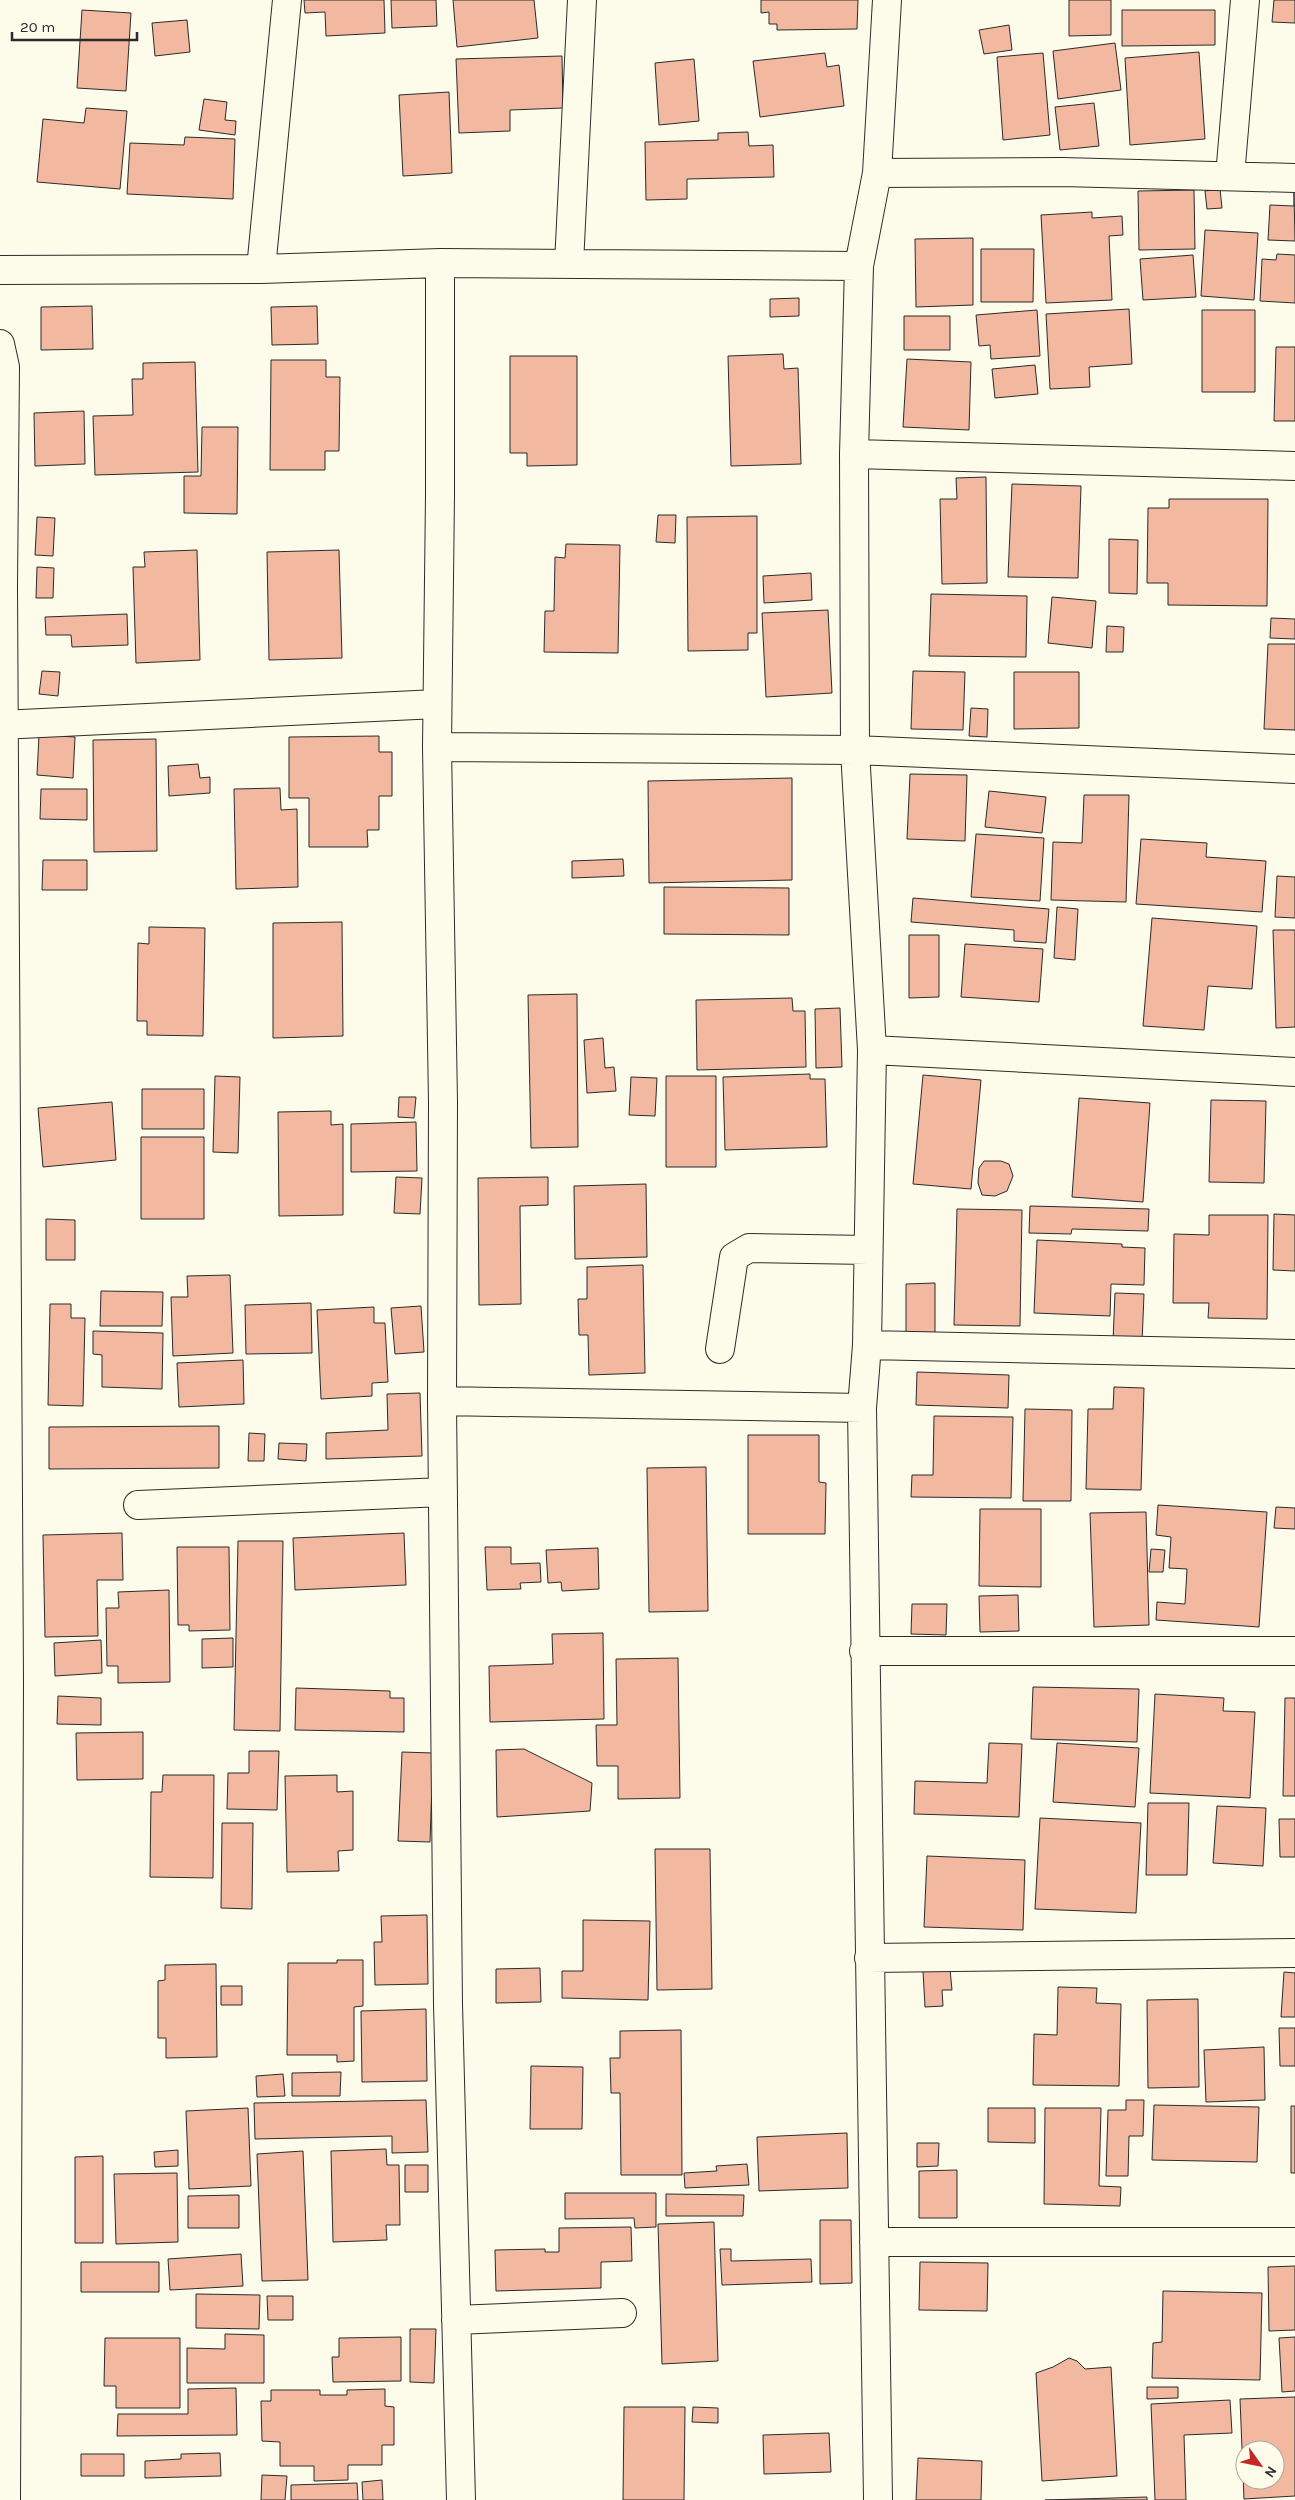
<svg xmlns="http://www.w3.org/2000/svg" width="1295" height="2500" font-family="Karla,sans-serif">
<style>
.building{fill:#f2b8a0;stroke:#2b2b2b;fill-rule:evenodd}
.lines{fill:none;stroke-linecap:round;stroke-linejoin:round}
.minor-casing{stroke:#2b2b2b;stroke-width:30}
.minor{stroke:#fdfbea;stroke-width:28}
</style>
<rect width="100%" height="100%" fill="#fdfbea"/>
<!-- building -->
<path class="building" d="M304,0h80l1,33 -59,3 -1,-24 -20,1z
M391,0h45l1,26 -45,2z
M453,0h81l4,38 -81,9z
M761,0h97l-1,29 -80,1v-6h-8v-12l-8,1z
M1069,0h42v35l-42,1z
M1274,0h21v23l-23,-1z
M82,10l49,3 -5,78 -49,-3z
M1122,10h93v35l-93,1z
M187,20l3,32 -35,4 -3,-33z
M1009,25l3,25 -28,4 -5,-24z
M1115,43l6,47 -63,9 -5,-48z
M1199,52l6,87 -75,6 -5,-87z
M825,53l2,14 12,-2 5,41 -84,11 -7,-56z
M1043,53l7,82 -47,5 -6,-83z
M562,56l1,52 -53,2v21l-51,2 -3,-74z
M694,59l5,62 -40,4 -4,-62z
M449,92l3,81 -49,3 -4,-81z
M204,99l23,3 -2,18 11,1 -1,14 -36,-5z
M1094,103l5,43 -39,4 -5,-43z
M86,108l41,3 -7,78 -83,-7 6,-63 41,4z
M748,132l1,14 24,-1 1,32 -87,2v20l-41,1 -1,-58 73,-2v-7z
M185,137l50,2 -2,60 -106,-5 3,-51 54,2z
M1220,189l2,19 -15,1 -2,-18z
M1194,190l1,59 -56,1 -1,-59z
M1294,193l1,48 -27,-1 2,-35 24,1z
M1092,212v6l30,-2 1,19 -14,1 3,64 -66,3 -5,-88z
M1205,230l53,3 -4,67 -53,-4z
M973,238v67l-57,2 -1,-68z
M981,249h53l-1,53h-52z
M1277,254l18,1v48l-35,-2 2,-42 14,1z
M1193,255l3,42 -53,3 -3,-41z
M799,298v18l-29,1v-18z
M92,306l1,43 -52,1v-43z
M317,306l1,38 -46,1 -1,-38z
M1129,309l3,55 -43,3 1,20 -40,2 -4,-75z
M1037,310l3,46 -49,3 -1,-14 -11,1 -3,-31z
M1202,310h53v82h-53z
M904,316h46v34h-46z
M1276,347h19v74h-21z
M783,354l1,15 14,-1 3,96 -70,2 -3,-110z
M510,356h67v109l-50,1v-13h-17z
M907,359l64,3 -2,68 -66,-3z
M271,360h55v17h14l-1,74h-14v19h-55z
M195,362l3,110 -103,3 -2,-59 40,-1 -1,-36h11v-16z
M1035,365l3,29 -43,4 -3,-29z
M84,411l1,53 -50,2 -1,-53z
M202,427h36l-1,87 -53,-1v-37h17z
M986,477l1,106 -45,1 -2,-85h17l-1,-21z
M1012,484l69,2 -3,92 -70,-1z
M1169,499h99l-1,107 -99,-1v-22h-21l1,-75h21z
M658,515h18l-1,28 -19,-1z
M757,516v117h-9v17l-60,1 -1,-134z
M37,517l18,1 -2,38 -18,-1z
M1109,539l29,1 -1,54 -28,-1z
M566,544l54,1 -2,108 -74,-1 1,-41h9l1,-54 10,1z
M197,550l3,110 -64,3 -3,-96h12l-1,-15z
M339,550l3,108 -73,2 -2,-108z
M37,567l17,1 -1,30h-17z
M811,573l1,27 -48,3 -1,-27z
M931,594l96,2 -1,61 -97,-1z
M1052,597l44,4 -4,47 -44,-5z
M828,610l4,83 -66,4 -4,-84z
M127,614l1,31 -56,2 -1,-12h-25l-1,-18z
M1271,618l24,1v20l-25,-1z
M1107,626l17,1 -1,25h-17z
M1268,644h27v86l-31,-1z
M42,671l18,1 -2,24 -19,-2z
M913,671l52,1 -2,58 -52,-1z
M1014,672h65v56l-65,1z
M971,708l17,1 -1,28 -18,-1z
M39,735l36,2 -2,41 -36,-3z
M379,736v16h13v44h-13v34h-12l1,17h-59v-49h-20v-61z
M156,739l1,112 -63,1 -1,-112z
M198,764l2,14 10,-1v16l-41,3 -1,-30z
M910,774l57,1 -2,66 -58,-2z
M792,778v102l-143,3 -1,-102z
M280,788l1,22 16,-1 1,78 -62,2 -2,-100z
M41,789h46v31l-47,-1z
M989,791l57,6 -4,36 -57,-6z
M1084,795h45l-3,107 -75,-2 2,-58 29,1z
M976,834l68,4 -4,63 -69,-4z
M1141,839l66,4 -1,14 60,4 -4,51 -126,-8z
M623,859l1,17 -52,2v-17z
M43,860h44v30h-45z
M1277,876l18,1v41l-20,-1z
M664,887l125,1v47l-125,-1z
M913,898l136,11 -3,34 -32,-2v-11l-103,-8z
M1057,907l21,2 -3,51 -21,-2z
M1152,918l105,8 -5,63 -44,-3 -4,44 -61,-4z
M342,922l1,114 -70,2v-115z
M149,927l56,1 -2,108 -56,-1v-14h-10l1,-78 11,1z
M1273,930h22v97l-19,1z
M909,935h30v62l-30,1z
M965,944l78,5 -4,53 -78,-5z
M577,994l1,153 -47,1 -3,-153z
M792,998l1,13h12l1,56 -109,3 -1,-70z
M840,1008l2,59 -26,1 -1,-59z
M603,1038l2,30 9,-1 2,24 -29,2 -3,-53z
M810,1074v5h15l2,68 -102,3 -2,-73z
M923,1075l58,5 -10,109 -58,-5z
M215,1076l25,1 -2,76 -25,-1z
M666,1076h50v91h-50z
M631,1077l26,1 -2,38 -26,-1z
M142,1089h62v40h-62z
M399,1097h17l-2,21 -16,-1z
M1079,1098l71,5 -7,99 -71,-5z
M1211,1100l55,1 -2,82 -55,-1z
M112,1102l4,58 -73,7 -5,-59z
M331,1111v14l12,-1v91l-64,1 -1,-104z
M416,1122l1,49 -66,1v-48z
M141,1137h63v82h-63z
M984,1161h17l8,3 4,12 -6,15 -12,5 -13,-1 -4,-12 1,-15z
M396,1177l26,1 -2,36 -26,-1z
M548,1177v28l-28,1 1,98 -42,1 -1,-127z
M646,1184l1,73 -72,2 -1,-73z
M1030,1206l119,3 -1,22 -76,-2 -1,5 -42,-1z
M957,1209l65,1 -2,116 -66,-1z
M1274,1214l21,1v56l-22,-1z
M1209,1215h59l-1,104 -59,-1 1,-15h-36l1,-69 35,1z
M46,1219l29,1v40h-29z
M1037,1240l85,4v3l23,1 -1,37 -33,-1 -1,32 -76,-3z
M643,1265l2,108 -56,2 -1,-40h-9l-1,-36h9v-32z
M230,1275l3,78 -60,3 -2,-59h17l-1,-21z
M935,1283v52h-29v-51z
M101,1291l62,1 -1,34h-62z
M1115,1293l29,1 -2,49 -29,-2z
M311,1303l1,50 -66,1 -1,-49z
M50,1304h21v14h14l-2,88 -35,-1z
M421,1306l3,46 -29,2 -4,-46z
M374,1307v16h11l3,59 -16,1v13l-51,3 -4,-89z
M93,1331l70,2 -1,56 -60,-2v-32l-9,-1z
M243,1360l1,44 -65,3 -2,-44z
M917,1372l92,3 -1,33 -92,-3z
M1114,1387l30,1 -3,102 -55,-1 2,-80h25z
M420,1393l2,63 -96,3v-26l62,-3 -1,-36z
M1025,1409l47,1 -1,91h-48z
M934,1416l79,1 -2,81 -100,-1 1,-22h21z
M219,1426v42l-170,1v-42z
M249,1433l16,1 -1,27h-16z
M748,1435h71v47l7,1 -1,51h-77z
M279,1443l28,1 -1,17 -28,-2z
M706,1467l2,144 -59,1 -2,-144z
M1158,1505l109,7 -8,115 -103,-7 1,-18 28,2 2,-35 -18,-1 2,-31 -15,-2z
M1276,1507l19,1v21l-21,-1z
M980,1509h61v78l-62,-1z
M1146,1512l3,113 -55,2 -4,-114z
M122,1533l1,47h-26l1,56 -53,1 -2,-102z
M404,1533l2,52 -111,5 -2,-52z
M238,1541h45l-3,190 -46,-1z
M177,1547h52l1,83 -41,1v-6h-11z
M485,1547h26v17l29,-1 1,19 -21,1 1,6 -34,1z
M598,1548l1,41 -37,2 -1,-9 -13,1 -2,-33z
M1151,1549l14,1 -2,22h-14z
M169,1590l1,92 -52,1v-17h-11l-1,-58h13l-1,-16z
M1018,1595l1,36 -39,1 -1,-36z
M912,1604h35l-1,31 -35,-1z
M603,1633l1,86 -114,3 -1,-56 64,-2 -1,-30z
M233,1638v29l-31,1v-29z
M101,1640l1,33 -47,3 -1,-33z
M678,1658l2,140 -62,1v-33h-21l-1,-41h21l-1,-66z
M1033,1687l106,2 -2,53 -106,-3z
M296,1688l94,3v7h14v34l-109,-2z
M1155,1694l69,4 -1,13 32,1 -5,86 -100,-5z
M58,1696l43,2v27l-44,-1z
M1285,1698h10v98h-12z
M143,1732v47l-66,1 -1,-47z
M989,1743l33,1 -3,73 -105,-3 1,-33 72,2z
M1057,1743l82,5 -4,59 -82,-5z
M524,1749l68,34 -2,28 -93,6 -1,-67z
M249,1751h30l-2,59 -50,-1 1,-36h21z
M402,1752l31,1 -3,89 -32,-1z
M163,1775h51l-1,103 -63,-1 1,-85h11z
M337,1775v17l16,-1v59l-15,1 1,20 -52,1 -2,-96z
M1148,1803h41l-2,72h-41z
M1217,1806l49,2 -3,58 -50,-3z
M1040,1818l101,5 -5,90 -101,-4z
M1279,1819h16v38h-15z
M222,1823h31l-1,86 -31,-1z
M655,1849h55l2,140 -55,1z
M927,1856l98,4 -2,70 -99,-3z
M427,1915l1,69 -53,1 -1,-43h8l-1,-26z
M583,1920l67,1 -2,79 -86,-2v-27h21z
M337,1960h26v46l-9,1v54l-17,1v-7h-50l1,-92h49z
M216,1964l1,93 -51,1v-20h-8v-57l7,-1v-15z
M540,1968l1,34 -45,1v-34z
M950,1969l2,21h-10l1,16 -18,1 -2,-36z
M1284,1972l11,1v44h-14z
M221,1986h21v19h-21z
M1058,1987l39,1 -1,15 25,1 -2,82 -86,-1 1,-51 23,1z
M1198,1999l1,88 -51,1 -1,-88z
M426,2009l1,72 -65,1 -1,-71z
M1279,2028h16v38h-15z
M681,2030l1,145h-61l-1,-82h-9l-1,-35h10v-27z
M1264,2047l1,53 -59,2 -2,-52z
M531,2066l52,1 -1,62h-52z
M341,2072l-1,24h-48v-23z
M283,2074l2,22 -28,1 -1,-21z
M426,2100l2,52 -36,1v-17l-137,3 -1,-36z
M1126,2100h18l-1,36h-14l-1,40h-22l2,-66h18z
M1154,2105l105,2 -2,55 -105,-2z
M1291,2106h4v67h-4z
M248,2108l3,78 -62,3 -3,-78z
M988,2108h47v35l-47,-1z
M1045,2108h56l-2,78 22,1 -1,19 -76,-2z
M847,2133l1,55 -89,3 -2,-54z
M917,2143h22l-1,23 -21,1z
M386,2149l1,16h12l1,60h-14l1,15 -54,2 -2,-91z
M178,2150v16l-23,1 -1,-15z
M303,2151l5,129 -46,1 -5,-127z
M103,2156v87h-28v-86z
M747,2164l2,21 -64,3 -1,-15 33,-2 -1,-5z
M405,2165h23v27h-23z
M957,2170v48h-38v-47z
M177,2173l1,69 -62,2 -2,-70z
M565,2193h91v34l-21,1 -1,-10 -69,1z
M666,2194l78,1 -1,21h-77z
M239,2195v33h-51v-32z
M820,2220h31l1,63 -32,1z
M714,2222l4,139 -56,3 -4,-140z
M631,2227l1,34 -31,1v26l-105,3 -1,-41 50,-1v3h14v-24z
M720,2249h11v12l80,-2 1,23 -90,3z
M241,2254l2,32 -73,4 -2,-31z
M81,2262h78v30h-78z
M920,2262l68,1 -1,48 -68,-1z
M1295,2266v64l-26,1 -1,-64z
M1163,2291l99,2 -2,87 -108,-2 1,-35 9,-1z
M196,2294l64,1 -1,34 -63,-1z
M267,2296h26v24h-25z
M410,2329h26l-2,54 -24,-1z
M225,2334l39,1v48h-77v-35l38,1z
M401,2337v44l-68,1 -1,-25h7v-19z
M1295,2337v54l-13,1 -3,-54z
M105,2338h75v70h-64v-22h-12z
M1069,2358l8,3 8,8 26,-2 6,109 -75,5 -6,-108 17,-6z
M1147,2387h31v11l-31,1z
M236,2388l1,47 -120,1 1,-22h70v-25z
M385,2389v17l9,1v38h-12v20h-34v15l-34,1v-15h-34v-24l-18,-1 -1,-40h10v-11h49v5h27v-5z
M1295,2397v99l-51,3 -4,-100zM1245,2450h30v30h-30z
M1230,2400l2,33 -48,2 2,65h-31l-4,-96z
M624,2407h61l-1,93h-61z
M693,2407l25,1v15l-26,-1z
M829,2433l2,39 -67,2 -1,-39z
M220,2453l1,23 -76,2v-17l36,-2v-5z
M81,2454h43v22h-43z
M918,2458l64,3 -1,39h-65z
M262,2475l25,1 -2,24h-24z
M382,2480l1,20h-20l-1,-18z
M357,2483l1,17h-67v-15z
M1147,2497v3h-102z"/>
<g class="lines">
<defs>
<path id="minor" d="M877,173l185,-1 233,6
M1230,176l15,-176
M440,263v232l-3,252 6,355 -1,299 6,603 13,496
M569,264l13,-264
M261,269l26,-269
M0,270l261,-1 179,-6 419,3
M0,344l5,23 -2,220 6,1095 -3,818
M854,454l441,12
M0,725l437,-21
M437,747l418,3 440,19
M872,1050l423,22
M867,1345l428,9
M720,1349l14,-92 15,-9 119,2
M442,1401l420,7
M138,1505l305,-13
M864,1651h431
M869,1958l426,-5
M874,2242h421
M456,2320l166,-7
M878,2500l-16,-1092 5,-63 5,-295 -17,-300 -1,-296 5,-188 18,-93 10,-173"/>
</defs>
<!-- minor casing -->
<use href="#minor" class="minor-casing"/>
<!-- minor -->
<use href="#minor" class="minor"/>
</g>
<!-- north arrow -->
<g transform="translate(1260 2465) rotate(123)"><circle r="24" fill="#fdfbea" stroke="#a9a89e"/>
<path d="M0-4L9 19L0 12L-9 19Z" fill="#c62828"/>
<text y="-8" font-size="14" font-weight="bold" text-anchor="middle" fill="#2b2b2b">N</text>
</g>
<!-- scale -->
<path d="M12 32v8h125v-8" fill="none" stroke="#2b2b2b" stroke-width="2.5"/>
<text x="20" y="32" font-size="15" fill="#2b2b2b" stroke="#fdfbea" stroke-width="4" paint-order="stroke">20 m</text>
</svg>
